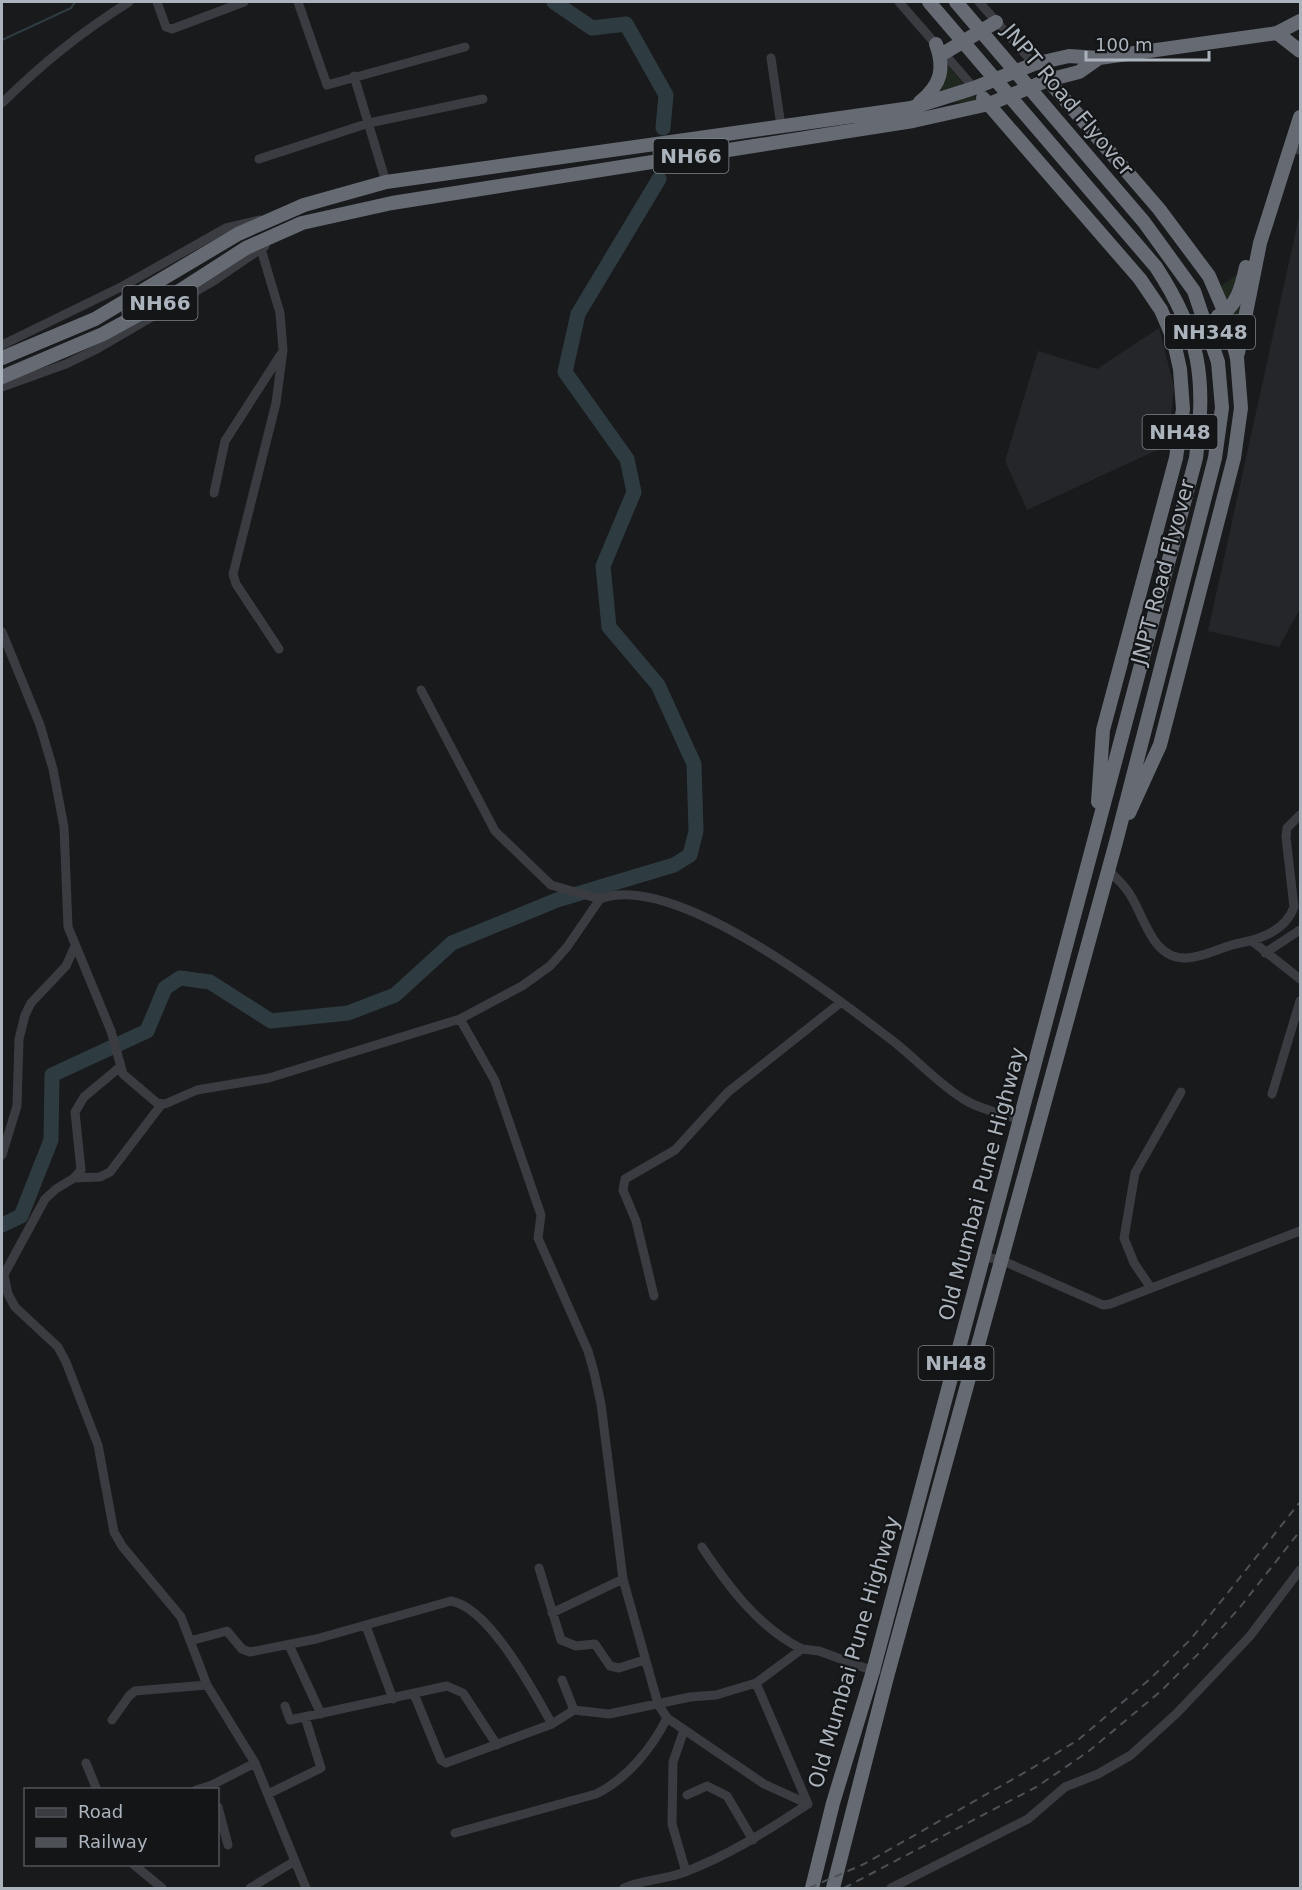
<svg xmlns="http://www.w3.org/2000/svg" width="1302" height="1890" font-family="'DejaVu Sans',sans-serif">
<style>
.built{fill:#252629}
.green{fill:#1f281f}
.lines{fill:none;stroke-linecap:round;stroke-linejoin:round}
.stream{stroke:#2e3c41;stroke-width:2}
.river{stroke:#2e3c41;stroke-width:15}
.minor{stroke:#3a3c41;stroke-width:9}
.highway{stroke:#666b73;stroke-width:14}
.rail{stroke:#4d5156;stroke-width:2;stroke-dasharray:8 6;stroke-linecap:butt}
.labels{text-anchor:middle;dominant-baseline:central;stroke-width:4.5;stroke-linejoin:round;paint-order:stroke}
.shield{fill:#141517;stroke:#7e848a;stroke-width:1.5}
.shield-label{font-size:20px;font-weight:bold;fill:#abb3bc}
.street-label{font-size:21px;fill:#abb3bc;stroke:#141517}
</style>
<rect width="100%" height="100%" fill="#191a1c"/>
<!-- built -->
<path class="built" d="M1300,212v397l-21,38 -71,-16z
M1159,328l15,59 -6,58 -141,65 -22,-49 33,-110 59,18z"/>
<!-- green -->
<path class="green" d="M948,66l31,36 -52,1 15,-14z
M1251,265l-15,66 -15,-45z"/>
<g class="lines">
<!-- stream -->
<path class="stream" d="M2,40l69,-32 4,-6"/>
<!-- river -->
<path class="river" d="M554,2l38,26 34,-4 40,71 -3,33
M2,1225l19,-9 30,-76 1,-65 95,-44 18,-43 15,-10 30,4 61,39 77,-8 47,-18 57,-52 105,-43 117,-35 16,-10 6,-24 -2,-67 -36,-79 -49,-58 -6,-61 31,-74 -7,-33 -62,-87 13,-58 81,-135"/>
<!-- minor -->
<path class="minor" d="M157,2l9,25 6,2 72,-27
M298,2l29,83 138,-38
M899,2l75,86
M979,2l55,62
M771,58l10,68
M354,76l32,106
M2,103c42,-41 78,-70 127,-101
M1291,149l9,1
M259,159l110,-36 114,-24
M261,249l19,64 3,37 -7,53 -43,171 3,10 43,65
M2,345l121,-59 103,-58 34,-8
M2,387l64,-23 29,-14 120,-70 50,-34
M214,493l11,-52 56,-87
M2,632l38,93 13,44 11,58 4,100 43,104 12,43 34,29 8,1 32,-14 72,-12 191,-59 62,-33 28,-20 17,-19 33,-48c75,-29 240,101 298,146 22,18 43,41 67,55 17,10 37,14 56,20
M421,690l74,141 56,54 49,14
M1108,870c6,6 14,13 19,20 17,22 23,70 60,68 18,-1 36,-12 53,-15 22,-4 46,-14 54,-36l-8,-70 1,-9 13,-13
M1252,941l48,38
M1265,953l35,-23
M120,1067l-36,30 -9,15 6,58 -7,8 -18,11 -11,10 -38,70 -3,6 4,19 7,13 43,40 8,15 32,83 16,87 8,14 59,71 26,68 48,78 51,125
M1272,1094l28,-93
M2,1155l15,-49 2,-67 6,-24 6,-12 35,-37 9,-20
M74,1178l26,-1 10,-5 51,-67
M984,1257l17,3 102,45 7,-1 190,-73
M1151,1288l-17,-25 -10,-25 11,-65 46,-81
M654,1296l-18,-75 -13,-31 2,-11 50,-29 53,-58 112,-89
M702,1547c26,39 57,81 100,102
M539,1568l22,72 15,6 19,-2 15,22 9,2 25,-8
M552,1613l71,-34
M366,1626l27,73
M190,1641l37,-10 15,18 8,3 66,-13 135,-38c39,7 82,90 101,123
M289,1645l32,69
M562,1680l12,30
M756,1683l46,-34 17,2 57,21
M414,1694l27,66 5,3 106,-39 22,-14 35,4 81,-17 26,-2 40,-12 52,121 -44,-20 -97,-66 -9,-14 -35,-125 -22,-175 -7,-32 -6,-21 -50,-113 3,-23 -46,-134 -35,-62
M285,1706l5,14 157,-34 16,7 34,52
M112,1720l17,-24 6,-5 72,-6
M684,1730l-11,32 -1,62 14,48
M86,1763l11,27
M196,1790l16,-5 43,-22
M268,1794l53,-26 -16,-51
M687,1795l20,-9 20,10 26,44
M218,1807l10,38
M455,1833l141,-39c31,-15 56,-46 71,-76
M133,1864l29,24
M250,1888l45,-27
M624,1888c16,-8 39,-8 58,-15 46,-17 85,-42 126,-69
M891,1888l137,-69 37,-32 33,-13 33,-19 46,-42 73,-77 50,-66"/>
<!-- highway -->
<path class="highway" d="M1277,33l23,18
M944,53l52,-31
M1048,80l111,129 50,67 16,37 12,45 4,50 -7,50 -74,287 -31,68
M983,98l157,181 21,31 12,28 7,31 3,40 -7,49 -73,272 -5,72
M920,102c21,-17 25,-33 16,-58
M1218,316c19,-8 24,-31 28,-49
M1238,353l22,-110 40,-126
M2,358l93,-39 143,-85 66,-29 82,-23 525,-74 63,-20 60,-24 35,-8 30,2 178,-25 23,-12
M2,377l101,-43 64,-35 79,-51 56,-25 90,-20 521,-82 76,-17 59,-24 31,-8 20,-14
M812,1888l21,-85 40,-132 323,-1213c10,-80 5,-122 -40,-191l-227,-265
M833,1888l54,-211 229,-835 99,-384 7,-50 -4,-46 -24,-71 -50,-69 -188,-220"/>
<!-- rail -->
<path class="rail" d="M809,1888l55,-24 165,-94 49,-30 72,-61 41,-40 109,-137
M844,1888l194,-102 51,-35 72,-60 41,-41 39,-44 59,-75"/>
</g>
<g class="labels">
<!-- shield labels -->
<g class="shield">
<rect x="653.5" y="139" width="75" height="34" rx="4.5"/>
<rect x="122.5" y="286" width="75" height="34" rx="4.5"/>
<rect x="1165" y="315" width="90" height="34" rx="4.5"/>
<rect x="1142.5" y="415" width="75" height="34" rx="4.5"/>
<rect x="918.5" y="1346" width="75" height="34" rx="4.5"/>
</g>
<g class="shield-label">
<text x="691" y="156">NH66</text>
<text x="160" y="303">NH66</text>
<text x="1210" y="332">NH348</text>
<text x="1180" y="432">NH48</text>
<text x="956" y="1363">NH48</text>
</g>
<!-- street labels -->
<g class="street-label">
<text transform="translate(1068 100) rotate(50)">JNPT Road Flyover</text>
<text transform="translate(1163 572) rotate(-75)">JNPT Road Flyover</text>
<text transform="translate(982 1184) rotate(-75)">Old Mumbai Pune Highway</text>
<text transform="translate(854 1652) rotate(-74)">Old Mumbai Pune Highway</text>
</g>
</g>
<!-- border -->
<rect width="1302" height="1890" fill="none" stroke="#abb3bc" stroke-width="6"/>
<!-- legend -->
<rect x="24" y="1788" width="195" height="78" fill="#141517" stroke="#505459" stroke-width="1.5"/>
<rect x="36" y="1808" width="30" height="9" fill="#3a3c41" stroke="#505459" stroke-width="1.5"/>
<text x="78" y="1818" font-size="18" fill="#abb3bc">Road</text>
<rect x="36" y="1838" width="30" height="9" fill="#4d5156" stroke="#505459" stroke-width="1.5"/>
<text x="78" y="1848" font-size="18" fill="#abb3bc">Railway</text>
<!-- scale -->
<path d="M1086 51v9h123v-9" fill="none" stroke="#abb3bc" stroke-width="3"/>
<text x="1095" y="51" font-size="18" fill="#abb3bc" stroke="#141517" stroke-width="4.5" paint-order="stroke">100 m</text>
</svg>
